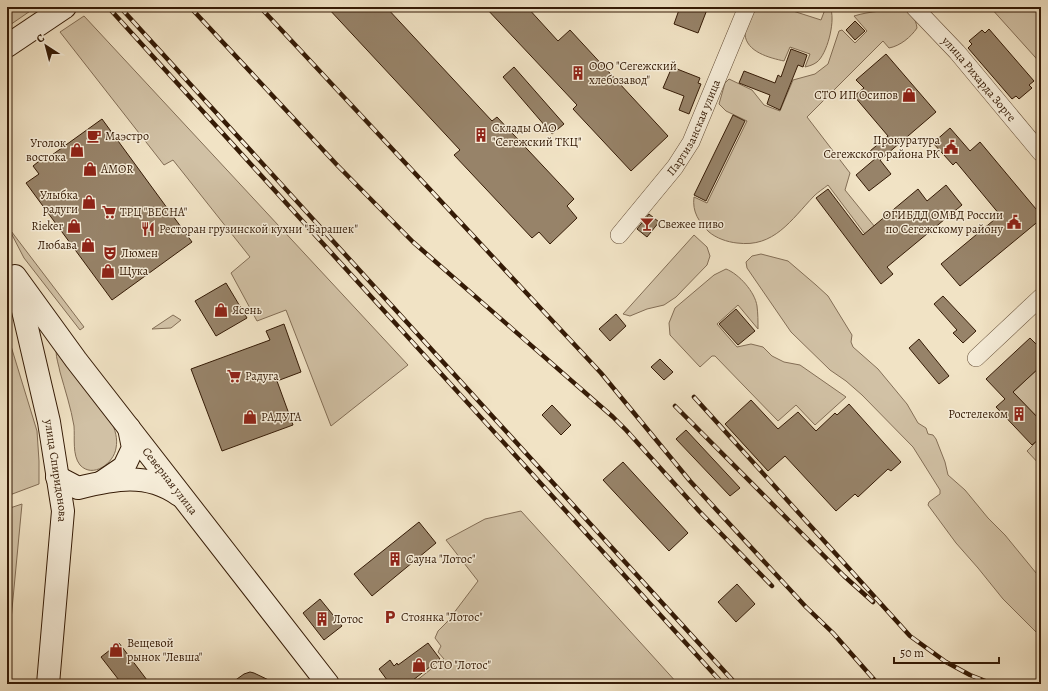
<svg xmlns="http://www.w3.org/2000/svg" width="1048" height="691" font-family="Alegreya,serif">
<style>
.green{fill:#d1c1a5;stroke:#836e56}
.building{fill:#978369;stroke:#351b06}
.lines{fill:none;stroke-linecap:round;stroke-linejoin:round}
.street-casing{stroke:#644d36;stroke-width:18}
.secondary-casing{stroke:#351b06;stroke-width:24}
.street{stroke:#f6edd9;stroke-width:17}
.secondary{stroke:#f6edd9;stroke-width:22}
.rail-casing{stroke:#351b06;stroke-width:4.5}
.rail{stroke:#f6edd9;stroke-width:3;stroke-dasharray:9;stroke-linecap:butt}
.labels{text-anchor:middle;dominant-baseline:central;stroke-width:3;stroke-linejoin:round;paint-order:stroke}
.poi-label{font-size:12px;fill:#351b06;stroke:#f6edd9;text-anchor:start}
.street-label{font-size:12px;fill:#351b06;stroke:#f6edd9}
</style>
<rect width="100%" height="100%" fill="#f1e3c5"/>
<filter id="stains"><feTurbulence type="fractalNoise" baseFrequency=".005" numOctaves="4"/><feColorMatrix values="0 0 0 0 .2 0 0 0 0 .09 0 0 0 0 .02 0 0 0 .5 -.17"/></filter>
<radialGradient id="worn" r=".72"><stop offset=".6" stop-color="#630" stop-opacity="0"/><stop offset="1" stop-color="#630" stop-opacity=".3"/></radialGradient>
<!-- green -->
<path class="green" d="M7,7h29l-29,20z
M755,7h39l-1,4 28,9 5,-13 5,3c4,13 -4,44 -14,52 -4,3 -8,4 -12,5l5,-13 -20,-7 -6,14c-14,-3 -38,-9 -39,-27 0,-8 7,-19 10,-27z
M990,7h51v57l-6,-7z
M903,8c8,4 13,11 14,20 -6,9 -17,18 -28,20l-6,-7 -76,76 43,56 -5,17 51,63 -10,9 -58,-77c-5,4 -10,7 -14,11 -23,24 -40,52 -77,47 -10,-1 -21,-5 -28,-11 -10,-10 -17,-20 -15,-35l13,6 40,-82 -21,-10 -7,-7 6,-21 4,-4 23,11 12,15 16,6 13,-31 22,-6 13,-10 11,-33 3,-1 13,13 12,-12 -13,-15c16,-5 32,-5 49,-8z
M84,16l324,349 -77,61 -45,-116 -29,11 -26,-48 19,-16 -77,-97 -9,5 -104,-133z
M8,227l76,100 -4,3 -56,-72z
M694,235l13,12 3,9 -3,9 -31,32 -12,8 -17,4 -17,7 -7,-2z
M761,254l27,7 28,24 12,11 24,39 -1,7 2,5 25,22 29,35 11,19 8,5 2,6 5,1 3,4 9,23 3,13 17,15 23,28 17,17 36,44v58l-38,-38 -25,-31 -22,-25 -28,-38 1,-3 11,-8v-4l-27,-43 -51,-52 -16,-14 -16,-11 -39,-38 -44,-64 -1,-6 6,-6z
M726,269c13,5 29,23 31,37 1,8 1,15 1,23l-20,-24 -21,19 20,23 14,-3 12,3 9,9 12,6 16,3 46,32 -31,28 -19,-20 -18,16 -63,-65h-3l-12,11 -30,-32 -1,-12 6,-15 39,-33z
M173,315l8,5 -10,8 -19,1z
M7,333l30,98 2,30v23l-32,12z
M56,351l55,70c4,8 7,18 5,27 -2,15 -23,31 -36,17 -8,-10 -5,-27 -6,-39 -3,-18 -9,-36 -14,-54 -1,-6 -4,-14 -4,-21z
M1041,366v55l-28,-29z
M1041,437v29l-14,-15z
M22,504l-15,158v-111l1,-13 -1,-1v-28z
M521,511l157,173h-266l32,-25 -6,-7 3,-6 -6,-8 3,-7 9,-9 31,-41 -32,-41 39,-21z"/>
<!-- building -->
<path class="building" d="M327,7h59l106,114 5,-4 77,82 -7,7 10,12 -27,26 -11,-12 -7,6 -78,-83 6,-5z
M485,7h42l31,34 12,-11 98,106 -37,35 -58,-62 4,-4z
M680,7h28l-10,26 -24,-9z
M855,21l10,10 -10,9 -9,-10z
M989,29l45,52 -5,4 3,3 -13,11 -3,-3 -4,3 -44,-51 4,-4 -3,-3 13,-11 3,3z
M791,49l16,6 -4,12 -5,-2 -18,45 -13,-6 3,-9 -31,-12 5,-12 31,12 3,-8 3,2z
M886,54l50,58 -56,48 11,14 -22,17 -13,-16 20,-17 -6,-7 18,-15 -34,-40 10,-8 -8,-8z
M514,67l50,57 -12,10 -49,-57z
M672,67l28,11 -2,5 3,1 -12,30 -10,-4 5,-14 -21,-8z
M733,115l12,6 -39,80 -12,-6z
M102,119l90,123 -80,58 -86,-117 13,-9 -6,-8 10,-8 2,2z
M950,128l20,23 10,-9 61,73v4l-81,67 -19,-22 59,-49 -44,-53 -3,3 -20,-22z
M946,185l16,20 -75,62 6,7 -12,10 -65,-86 12,-9 35,46 55,-46 9,12z
M649,214l10,8 -12,15 -10,-8z
M226,283l21,35 -31,18 -21,-35z
M943,296l33,35 -13,12 -10,-10 4,-3 -23,-26z
M736,309l19,22 -17,14 -19,-21z
M616,314l10,12 -16,15 -11,-12z
M284,324l17,48 -24,9 16,44 -71,26 -31,-82 79,-29 -4,-9z
M1030,338l11,11v17l-28,26 28,29v16l-9,8 -36,-38 9,-8 -19,-20z
M919,339l30,37 -10,8 -30,-36z
M660,359l13,13 -9,8 -13,-13z
M751,400l27,29 20,-17 18,19 19,-18 2,2 12,-11 52,58 -10,9 -3,-2 -30,28 -3,-3 -19,17 -51,-55 -17,15 -43,-47z
M552,405l19,20 -10,10 -19,-20z
M686,430l54,58 -10,8 -54,-57z
M623,462l65,71 -19,18 -66,-71z
M419,522l17,21 -64,53 -18,-22z
M737,584l18,20 -19,18 -18,-20z
M320,599l22,27 -18,14 -21,-27z
M119,643l31,41h-28l-21,-27z
M428,643l12,16 -32,25h-18l-11,-15 11,-9 4,6 3,-3 1,2z
M250,672l4,1 23,11h-47l14,-10z"/>
<g class="lines">
<defs>
<g id="street">
<path id="s1" d="M914,7l43,45 84,101"/>
<path id="s2" d="M619,235l56,-68 16,-25 56,-135"/>
<path d="M976,358l65,-61"/>
</g>
<g id="secondary">
<path d="M7,46l58,-39"/>
<path id="s3" d="M15,276l61,84 252,324"/>
<path id="s4" d="M17,285l32,137 14,89 -15,173"/>
<path d="M57,477l21,11c36,-9 69,-16 101,7"/>
<path d="M102,482l22,-15 9,-19 -4,-20"/>
</g>
</defs>
<!-- street casing -->
<use href="#street" class="street-casing"/>
<!-- secondary casing -->
<use href="#secondary" class="secondary-casing"/>
<!-- street -->
<use href="#street" class="street"/>
<!-- secondary -->
<use href="#secondary" class="secondary"/>
<defs>
<path id="rail" d="M108,7l615,677
M120,7l616,677
M190,7l148,159 75,76 200,175 13,13 73,81 73,75
M260,7l341,366 89,108 116,126 27,26 45,51
M694,397l216,239 36,26 24,13 23,9
M675,406l169,170 29,26"/>
</defs>
<!-- rail casing -->
<use href="#rail" class="rail-casing"/>
<!-- rail -->
<use href="#rail" class="rail"/>
</g>
<!-- icons -->
<defs>
<symbol id="building-bare" viewBox="-9 -9 18 18"><path d="M-4-6H4V6H1V3H-1V6H-4ZM-2.5-4.3h1.7v1.8h-1.7ZM.8-4.3h1.7v1.8H.8ZM-2.5-1h1.7V.8h-1.7ZM.8-1h1.7V.8H.8Z" fill="#8f2418" stroke="#f6edd9" stroke-width="2.5" paint-order="stroke"/></symbol>
<symbol id="shop-bare" viewBox="-9 -9 18 18"><path d="M-5-2.5h2.3a2.7 3.5 0 0 1 5.4 0H5L5.5 6h-11ZM-1.5-2.5h3a1.5 2.3 0 0 0-3 0Z" fill="#8f2418" stroke="#f6edd9" stroke-width="2.5" paint-order="stroke"/></symbol>
<symbol id="cafe-bare" viewBox="-9 -9 18 18"><path d="M-5.5-4.5H6V0H3Q3 3.5 0 3.5H-2.5Q-5.5 3.5-5.5 0ZM3-3.2v2h1.7v-2ZM-6 4.5H4V6H-6Z" fill="#8f2418" stroke="#f6edd9" stroke-width="2.5" paint-order="stroke"/></symbol>
<symbol id="civic-bare" viewBox="-9 -9 18 18"><path d="M-.6-6.5H3V-4.5H.6V-3L4-1V1h2V6H-6V1h2V-1L-.6-3ZM-1.2 2.5V6h2.4V2.5Z" fill="#8f2418" stroke="#f6edd9" stroke-width="2.5" paint-order="stroke"/></symbol>
<symbol id="supermarket-bare" viewBox="-9 -9 18 18"><path d="M-6-5.5h2.5l.6 2H6L4.5 2H-2.5L-4.4-4H-6ZM-1.5 3.2a1.3 1.3 0 1 0 .1 0ZM3 3.2a1.3 1.3 0 1 0 .1 0Z" fill="#8f2418" stroke="#f6edd9" stroke-width="2.5" paint-order="stroke"/></symbol>
<symbol id="bar-bare" viewBox="-9 -9 18 18"><path d="M-6-5H6L.8 .8V4.5H3.5V6h-7V4.5H-.8V.8Z" fill="#8f2418" stroke="#f6edd9" stroke-width="2.5" paint-order="stroke"/></symbol>
<symbol id="restaurant-bare" viewBox="-9 -9 18 18"><path d="M-5-6h1v4h1v-4h1v4h1v-4h1v5L-1.5 .5V6h-2V.5L-5-1ZM5-6V6H3V1.5H1.5Q1.5-4 5-6Z" fill="#8f2418" stroke="#f6edd9" stroke-width="2.5" paint-order="stroke"/></symbol>
<symbol id="theatre-bare" viewBox="-9 -9 18 18"><path d="M-5-5.5Q0-4 5-5.5V0Q5 5 0 6Q-5 5-5 0ZM-3.3-2.5H-1v1.5H-3.3ZM1-2.5H3.3v1.5H1ZM-2.8 1Q0 5.5 2.8 1Z" fill="#8f2418" stroke="#f6edd9" stroke-width="2.5" paint-order="stroke"/></symbol>
<symbol id="parking-bare" viewBox="-9 -9 18 18"><path d="M-3.5-5.5H1a3.5 3.5 0 0 1 0 7H-1V5.5H-3.5ZM-1-3.4V-.6H.8a1.4 1.4 0 0 0 0-2.8Z" fill="#8f2418" stroke="#f6edd9" stroke-width="2.5" paint-order="stroke"/></symbol>
</defs>
<g fill-rule="evenodd">
<use href="#building-bare" x="568" y="63" width="20" height="20"/>
<use href="#shop-bare" x="899" y="85" width="20" height="20"/>
<use href="#building-bare" x="471" y="125" width="20" height="20"/>
<use href="#cafe-bare" x="84" y="126" width="20" height="20"/>
<use href="#civic-bare" x="941" y="137" width="20" height="20"/>
<use href="#shop-bare" x="67" y="140" width="20" height="20"/>
<use href="#shop-bare" x="80" y="159" width="20" height="20"/>
<use href="#shop-bare" x="79" y="192" width="20" height="20"/>
<use href="#supermarket-bare" x="99" y="202" width="20" height="20"/>
<use href="#civic-bare" x="1004" y="212" width="20" height="20"/>
<use href="#bar-bare" x="637" y="214" width="20" height="20"/>
<use href="#shop-bare" x="64" y="216" width="20" height="20"/>
<use href="#restaurant-bare" x="138" y="219" width="20" height="20"/>
<use href="#shop-bare" x="78" y="235" width="20" height="20"/>
<use href="#theatre-bare" x="100" y="243" width="20" height="20"/>
<use href="#shop-bare" x="98" y="261" width="20" height="20"/>
<use href="#shop-bare" x="211" y="300" width="20" height="20"/>
<use href="#supermarket-bare" x="224" y="366" width="20" height="20"/>
<use href="#building-bare" x="1009" y="404" width="20" height="20"/>
<use href="#shop-bare" x="240" y="407" width="20" height="20"/>
<use href="#building-bare" x="385" y="549" width="20" height="20"/>
<use href="#parking-bare" x="380" y="607" width="20" height="20"/>
<use href="#building-bare" x="312" y="609" width="20" height="20"/>
<use href="#shop-bare" x="106" y="640" width="20" height="20"/>
<use href="#shop-bare" x="409" y="655" width="20" height="20"/>
</g>
<g class="labels">
<!-- poi labels -->
<g class="poi-label">
<text x="589" y="66">ООО "Сегежский<tspan x="589" dy="14">хлебозавод"</tspan></text>
<text x="898" y="95" text-anchor="end">СТО ИП Осипов</text>
<text x="492" y="128">Склады ОАО<tspan x="492" dy="14">"Сегежский ТКЦ"</tspan></text>
<text x="105" y="136">Маэстро</text>
<text x="940" y="140" text-anchor="end">Прокуратура<tspan x="940" dy="14">Сегежского района РК</tspan></text>
<text x="66" y="143" text-anchor="end">Уголок<tspan x="66" dy="14">востока</tspan></text>
<text x="101" y="169">AMOR</text>
<text x="78" y="195" text-anchor="end">Улыбка<tspan x="78" dy="14">радуги</tspan></text>
<text x="120" y="212">ТРЦ "ВЕСНА"</text>
<text x="1003" y="215" text-anchor="end">ОГИБДД ОМВД России<tspan x="1003" dy="14">по Сегежскому району</tspan></text>
<text x="658" y="224">Свежее пиво</text>
<text x="63" y="226" text-anchor="end">Rieker</text>
<text x="159" y="229">Ресторан грузинской кухни "Барашек"</text>
<text x="77" y="245" text-anchor="end">Любава</text>
<text x="121" y="253">Люмен</text>
<text x="119" y="271">Щука</text>
<text x="232" y="310">Ясень</text>
<text x="245" y="376">Радуга</text>
<text x="1008" y="414" text-anchor="end">Ростелеком</text>
<text x="261" y="417">РАДУГА</text>
<text x="406" y="559">Сауна "Лотос"</text>
<text x="401" y="617">Стоянка "Лотос"</text>
<text x="333" y="619">Лотос</text>
<text x="127" y="643">Вещевой<tspan x="127" dy="14">рынок "Левша"</tspan></text>
<text x="430" y="665">СТО "Лотос"</text>
</g>
<!-- street labels -->
<g class="street-label">
<text stroke="none"><textPath href="#s1" startOffset="97">улица Рихарда Зорге</textPath></text>
<text stroke="none"><textPath href="#s2" startOffset="132">Партизанская улица</textPath></text>
<text stroke="none"><textPath href="#s4" startOffset="190">улица Спиридонова</textPath></text>
<text stroke="none"><textPath href="#s3" startOffset="257">Северная улица</textPath></text>
</g>
</g>
<!-- margin -->
<rect width="1048" height="691" fill="none" stroke="#f1e3c5" stroke-width="24"/>
<rect x="8" y="8" width="1032" height="675" fill="none" stroke="#351b06" stroke-width="2"/>
<rect x="12" y="12" width="1024" height="667" fill="none" stroke="#351b06"/>
<!-- north arrow -->
<g transform="translate(46 46) rotate(324)" stroke="#f6edd9" stroke-width="3" paint-order="stroke">
<path d="M0-3L7 15L0 10L-7 15Z" fill="#351b06"/>
<text y="-6" font-size="11" font-weight="bold" text-anchor="middle" fill="#351b06">С</text>
</g>
<!-- scale -->
<path d="M894 657v6h105v-6" fill="none" stroke="#351b06" stroke-width="2"/>
<text x="900" y="657" font-size="12" fill="#351b06" stroke="#f6edd9" stroke-width="3" paint-order="stroke">50 m</text>
<rect width="100%" height="100%" filter="url(#stains)"/>
<rect width="100%" height="100%" fill="url(#worn)"/>
</svg>
